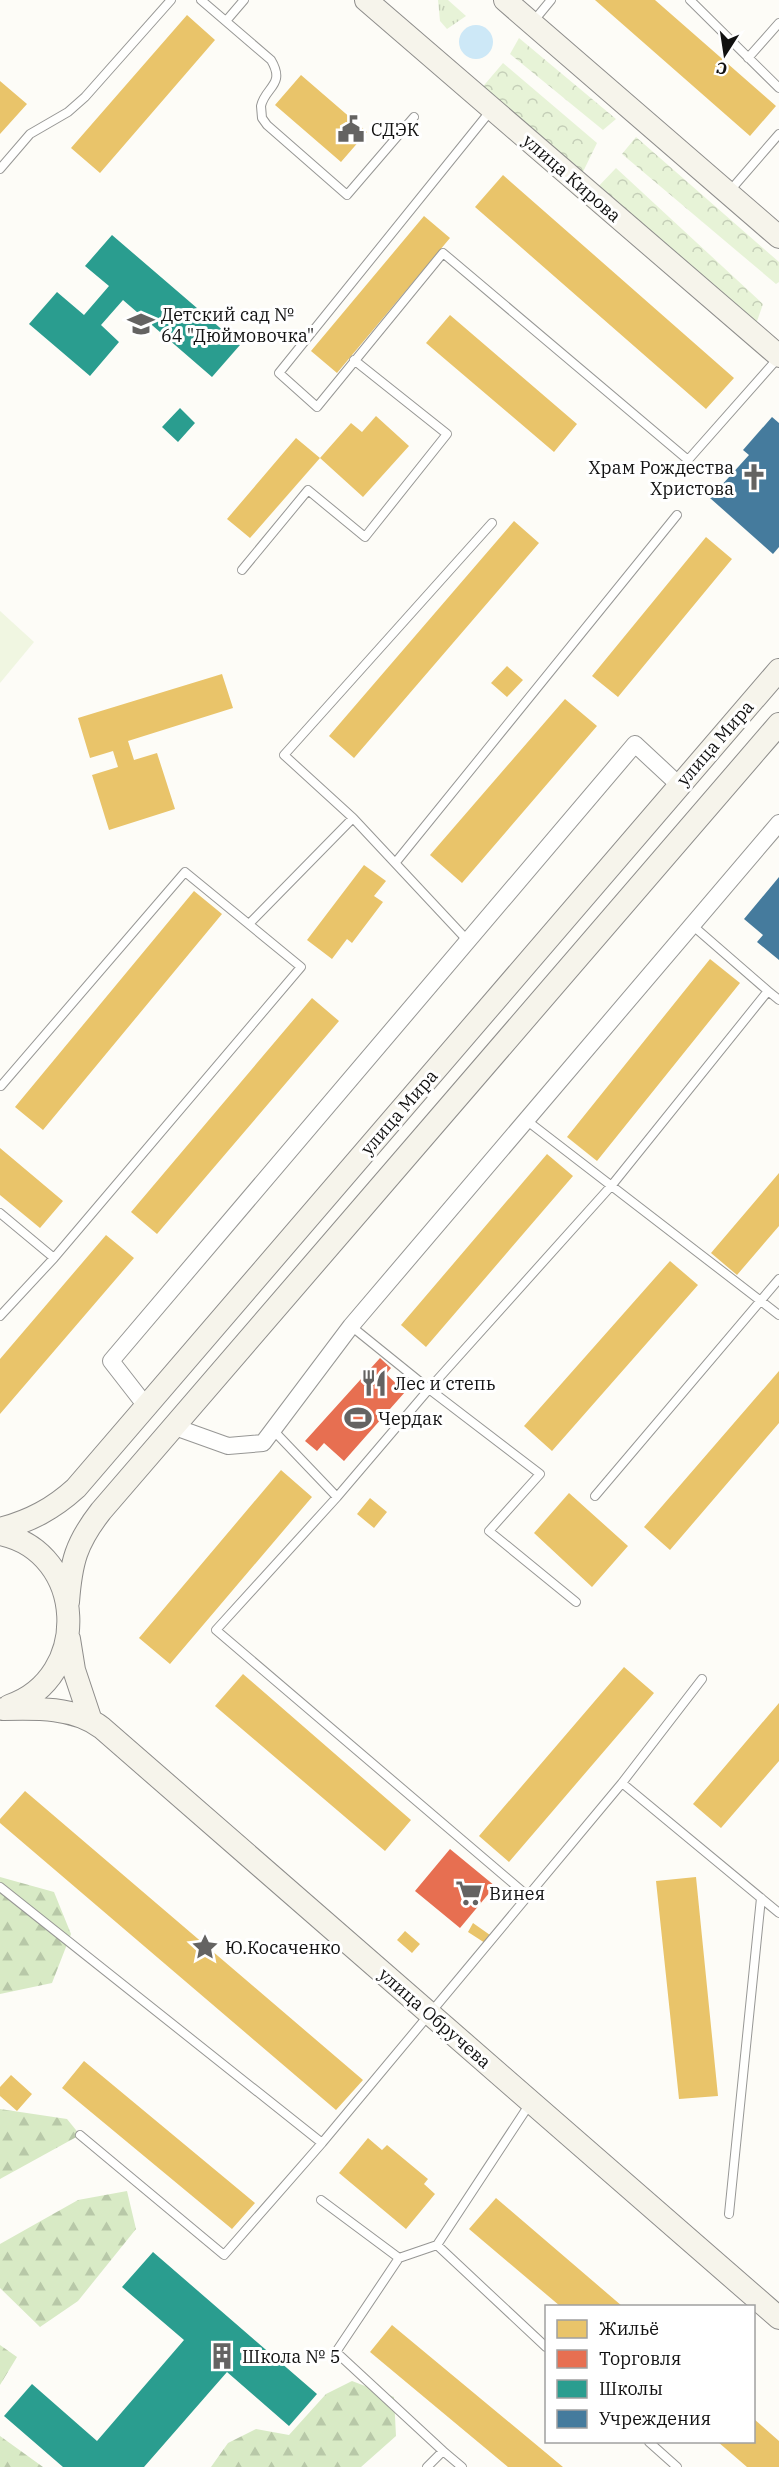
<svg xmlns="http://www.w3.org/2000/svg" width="779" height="2467" font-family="'IBM Plex Serif',serif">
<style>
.grass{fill:url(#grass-tufts)}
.forest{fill:url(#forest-firs)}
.park{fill:url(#park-crowns)}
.pitch{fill:#f0f6e1}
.water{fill:#cde8f7}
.homes{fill:#e9c46a}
.shops{fill:#e76f51}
.schools{fill:#2a9d8f}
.public{fill:#457b9d}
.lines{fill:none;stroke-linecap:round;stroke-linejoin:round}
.lane-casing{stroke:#979795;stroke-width:10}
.street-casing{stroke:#979795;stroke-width:18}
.secondary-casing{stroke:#8e8d8b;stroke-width:24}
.lane{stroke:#fffffe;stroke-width:8}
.street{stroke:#fffffe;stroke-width:16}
.secondary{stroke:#f6f4eb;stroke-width:22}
.labels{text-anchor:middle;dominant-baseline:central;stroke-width:6;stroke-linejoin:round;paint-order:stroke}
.poi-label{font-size:18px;fill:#111;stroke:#fff;text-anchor:start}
.street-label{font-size:18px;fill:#111;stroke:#fff}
</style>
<defs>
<pattern id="grass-tufts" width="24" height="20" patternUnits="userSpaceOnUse" patternTransform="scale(1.5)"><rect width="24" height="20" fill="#e7f3d7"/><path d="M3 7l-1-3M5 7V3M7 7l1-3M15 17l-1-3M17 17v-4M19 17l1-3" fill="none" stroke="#c5cfb8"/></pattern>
<pattern id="forest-firs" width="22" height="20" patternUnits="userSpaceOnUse" patternTransform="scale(1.5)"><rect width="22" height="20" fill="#d8eac5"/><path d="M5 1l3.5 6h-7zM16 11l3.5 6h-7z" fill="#b8c8a8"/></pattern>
<pattern id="park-crowns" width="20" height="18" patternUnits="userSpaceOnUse" patternTransform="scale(1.5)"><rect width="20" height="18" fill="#e7f3d7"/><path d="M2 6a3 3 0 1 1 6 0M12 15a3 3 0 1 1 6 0" fill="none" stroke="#c5cfb8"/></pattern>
</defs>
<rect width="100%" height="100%" fill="#fdfcf7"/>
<!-- grass -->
<path class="grass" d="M438,0h10l18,16 -19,13 -7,-8z"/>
<!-- forest -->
<path class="forest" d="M0,1877l54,15 17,42 -19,49 -52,11z
M0,2109l67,10 13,16 -80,44z
M127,2191l9,38 -58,72 -38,26 -40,-39v-44l78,-44z
M0,2345l17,12 -17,28z
M352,2381l42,16 2,39 -35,31h-150l17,-24 28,-14 33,6 37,-41z
M0,2436l43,31h-43z"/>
<!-- park -->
<path class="park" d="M519,38l97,81 -13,11 -93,-76z
M503,63l94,80 -17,35 -100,-88z
M636,137l143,125v20l-3,2 -154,-130z
M616,168l147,136 -8,23 -160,-137z"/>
<!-- pitch -->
<path class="pitch" d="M0,611l34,31 -34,41z"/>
<!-- water -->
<path class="water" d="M459 42a17 17 0 1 1 34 0a17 17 0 1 1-34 0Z"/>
<!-- homes -->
<path class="homes" d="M595,0h60l121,106 -26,30z
M187,15l28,25 -115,133 -29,-25z
M301,75l66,57 -26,30 -66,-57z
M0,81l27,23 -27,30z
M503,175l231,203 -28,31 -231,-202z
M424,216l26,22 -113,135 -26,-22z
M450,315l127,109 -23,28 -128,-109z
M376,416l33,30 -46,51 -43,-39 31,-35 11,9z
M296,438l24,20 -70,80 -23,-19z
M514,521l25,22 -185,215 -25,-22z
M706,537l26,22 -114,138 -26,-21z
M507,666l16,14 -16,17 -16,-14z
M222,674l11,34 -105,33 6,19 23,-7 18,56 -66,21 -17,-55 26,-8 -5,-16 -23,7 -12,-40z
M565,699l32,27 -135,157 -32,-28z
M364,865l22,16 -12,15 9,6 -31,41 -5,-4 -15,20 -25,-19z
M194,891l28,23 -179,216 -28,-23z
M710,959l30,24 -143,178 -30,-24z
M312,998l27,23 -182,213 -26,-22z
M0,1148l63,53 -23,27 -40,-33z
M547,1154l26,22 -147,171 -25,-22z
M779,1173v53l-42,49 -26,-22z
M106,1235l28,23 -134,156v-55z
M670,1261l28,24 -146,166 -28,-25z
M779,1371v52l-109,127 -26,-23z
M281,1470l31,27 -142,167 -31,-26z
M569,1493l59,53 -36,41 -58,-54z
M370,1498l17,14 -13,16 -17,-14z
M624,1667l30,26 -145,169 -30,-26z
M243,1674l168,146 -26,31 -170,-145z
M779,1703v58l-58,67 -28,-24z
M25,1791l338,289 -27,30 -336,-287v-4z
M696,1877l22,219 -39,3 -23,-218z
M473,1923l17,12 -5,8 -17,-11z
M405,1931l15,13 -8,9 -15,-13z
M84,2061l171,142 -23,26 -170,-141z
M11,2075l21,19 -15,17 -17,-15v-9z
M368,2138l14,12 5,-5 41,34 -4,5 11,10 -29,35 -67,-56z
M496,2198l126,108h-62l-91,-77z
M392,2325l171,142h-55l-138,-115z
M754,2419l25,22v26h-32l-29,-25h36z"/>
<!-- shops -->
<path class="shops" d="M380,1358l11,10 -5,6 19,18 -61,69 -20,-18 -7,8 -12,-10z
M450,1849l45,37 -35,42 -45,-37z"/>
<!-- schools -->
<path class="schools" d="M112,235l128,110 -28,32 -89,-77 -22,25 18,17 -29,34 -61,-52 28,-32 27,23 25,-29 -24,-20z
M180,408l15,15 -17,19 -16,-15z
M153,2252l164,142 -28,32 -62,-54 -83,95h-81l-59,-51 28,-32 65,57 87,-101 -62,-53z"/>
<!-- public -->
<path class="public" d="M772,417l7,6v124l-6,7 -63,-56 39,-43 -6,-5z
M779,877v83l-22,-18 6,-7 -19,-16z"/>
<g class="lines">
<defs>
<path id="lane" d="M201,0l70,60c15,25 -6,27 -10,46l1,12 5,7 80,70 67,-78
M690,0l89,88
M226,21l18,-21
M532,23l19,-23
M748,58l31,-35
M492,109l-213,264 38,34 126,-154 245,207 91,-103
M0,169l30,-35 38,-22 17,-15 86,-97
M728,193l51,-59
M242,570l66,-80 57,47 82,-103 -93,-74
M353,818l115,123
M396,862l281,-347
M249,924l104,-106 -69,-63 208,-232
M768,991l11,9
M1,1086l184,-214 116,95 -247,291
M526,1120l253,195
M0,1213l54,45 -54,58
M273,1430l64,67 -121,133 313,267
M595,1496l184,-217
M337,1497l92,-108 -78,-63
M576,1602l-87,-71 51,-57 -111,-85 183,-204 156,-194 -76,-66
M622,1783l80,-104
M0,1887l322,256 -98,112 -144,-120
M322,2143l300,-360 157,130
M321,2200l78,58 38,-13 94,-143
M729,2214l32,-316
M437,2245l109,102
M399,2258l-63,94 107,99 -16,16
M649,2442l28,25
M443,2451l19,16"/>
<path id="street" d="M146,1406l-35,-45 524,-617 44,41
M175,1427l53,19 35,-3 88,-117 428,-503"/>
<path id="secondary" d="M366,0l413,356
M505,0l274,237
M0,1529c30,-8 53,-20 76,-41l703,-818
M0,1534c87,18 92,144 9,172
M68,1602c3,-40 8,-59 33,-91l678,-787
M69,1639l5,31 16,48
M3,1709c33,-1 72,-2 99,19l677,590"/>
</defs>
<!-- lane casing -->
<use href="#lane" class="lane-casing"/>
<!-- street casing -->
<use href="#street" class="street-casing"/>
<!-- secondary casing -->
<use href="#secondary" class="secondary-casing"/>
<!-- lane -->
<use href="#lane" class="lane"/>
<!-- street -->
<use href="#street" class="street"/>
<!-- secondary -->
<use href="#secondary" class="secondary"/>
</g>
<!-- icons -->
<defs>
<symbol id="civic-bare" viewBox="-9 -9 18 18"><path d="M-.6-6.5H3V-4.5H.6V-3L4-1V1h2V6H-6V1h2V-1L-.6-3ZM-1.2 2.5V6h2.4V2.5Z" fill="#646362" stroke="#fff" stroke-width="2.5" paint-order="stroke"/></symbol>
<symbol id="school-bare" viewBox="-9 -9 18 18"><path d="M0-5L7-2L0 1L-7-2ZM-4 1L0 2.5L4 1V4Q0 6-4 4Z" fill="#646362" stroke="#fff" stroke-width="2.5" paint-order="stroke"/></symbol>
<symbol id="church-bare" viewBox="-9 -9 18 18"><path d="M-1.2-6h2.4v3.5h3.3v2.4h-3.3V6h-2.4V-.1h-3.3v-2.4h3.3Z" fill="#646362" stroke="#fff" stroke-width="2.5" paint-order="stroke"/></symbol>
<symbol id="restaurant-bare" viewBox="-9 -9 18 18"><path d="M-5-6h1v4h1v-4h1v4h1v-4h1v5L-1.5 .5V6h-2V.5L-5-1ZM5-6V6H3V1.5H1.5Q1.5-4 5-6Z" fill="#646362" stroke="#fff" stroke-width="2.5" paint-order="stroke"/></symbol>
<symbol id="stadium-bare" viewBox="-9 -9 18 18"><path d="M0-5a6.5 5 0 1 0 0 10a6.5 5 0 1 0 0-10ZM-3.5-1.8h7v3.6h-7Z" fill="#646362" stroke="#fff" stroke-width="2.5" paint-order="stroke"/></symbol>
<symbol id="supermarket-bare" viewBox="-9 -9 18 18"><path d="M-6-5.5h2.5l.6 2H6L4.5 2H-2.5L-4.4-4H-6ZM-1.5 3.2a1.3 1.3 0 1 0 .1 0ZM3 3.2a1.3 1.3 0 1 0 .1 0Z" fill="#646362" stroke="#fff" stroke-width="2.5" paint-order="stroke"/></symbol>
<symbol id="sight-bare" viewBox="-9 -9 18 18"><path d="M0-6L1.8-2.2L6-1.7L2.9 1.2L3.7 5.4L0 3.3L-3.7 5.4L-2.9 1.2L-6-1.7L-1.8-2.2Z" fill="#646362" stroke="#fff" stroke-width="2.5" paint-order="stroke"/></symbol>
<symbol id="building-bare" viewBox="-9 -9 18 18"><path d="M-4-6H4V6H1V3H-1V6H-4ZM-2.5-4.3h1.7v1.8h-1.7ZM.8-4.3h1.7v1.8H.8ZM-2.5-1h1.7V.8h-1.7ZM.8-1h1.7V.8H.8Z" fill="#646362" stroke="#fff" stroke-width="2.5" paint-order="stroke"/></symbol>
</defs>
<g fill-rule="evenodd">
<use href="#civic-bare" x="332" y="110" width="38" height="38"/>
<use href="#school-bare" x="122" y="305" width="38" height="38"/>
<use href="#church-bare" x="735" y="458" width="38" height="38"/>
<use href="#restaurant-bare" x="355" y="1364" width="38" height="38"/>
<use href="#stadium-bare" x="339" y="1399" width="38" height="38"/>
<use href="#supermarket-bare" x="450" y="1874" width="38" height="38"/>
<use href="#sight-bare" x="186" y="1928" width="38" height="38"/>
<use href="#building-bare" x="203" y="2337" width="38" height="38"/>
</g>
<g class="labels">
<!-- poi labels -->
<g class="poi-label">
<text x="371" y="129">СДЭК</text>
<text x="161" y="314">Детский сад №<tspan x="161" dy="21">64 "Дюймовочка"</tspan></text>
<text x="734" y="467" text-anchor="end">Храм Рождества<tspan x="734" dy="21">Христова</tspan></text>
<text x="394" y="1383">Лес и степь</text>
<text x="378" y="1418">Чердак</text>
<text x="489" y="1893">Винея</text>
<text x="225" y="1947">Ю.Косаченко</text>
<text x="242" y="2356">Школа № 5</text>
</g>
<!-- street labels -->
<g class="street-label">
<text transform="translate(572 178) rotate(41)">улица Кирова</text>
<text transform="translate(715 743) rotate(-49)">улица Мира</text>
<text transform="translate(399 1112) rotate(-49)">улица Мира</text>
<text transform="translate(435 2018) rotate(41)">улица Обручева</text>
</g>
</g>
<!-- legend -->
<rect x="545" y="2305" width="210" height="138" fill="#ffffff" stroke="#a0a0a0" stroke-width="1.5"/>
<rect x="557" y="2320" width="30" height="18" fill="#e9c46a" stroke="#a0a0a0" stroke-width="1.5"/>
<text x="599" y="2335" font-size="18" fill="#111111">Жильё</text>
<rect x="557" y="2350" width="30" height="18" fill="#e76f51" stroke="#a0a0a0" stroke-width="1.5"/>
<text x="599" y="2365" font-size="18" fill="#111111">Торговля</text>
<rect x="557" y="2380" width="30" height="18" fill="#2a9d8f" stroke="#a0a0a0" stroke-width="1.5"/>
<text x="599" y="2395" font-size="18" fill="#111111">Школы</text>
<rect x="557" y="2410" width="30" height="18" fill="#457b9d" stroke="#a0a0a0" stroke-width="1.5"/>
<text x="599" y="2425" font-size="18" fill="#111111">Учреждения</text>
<!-- north arrow -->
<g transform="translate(725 54) rotate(192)" stroke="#ffffff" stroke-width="4.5" paint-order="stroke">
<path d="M0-4.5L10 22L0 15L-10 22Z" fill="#111111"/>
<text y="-9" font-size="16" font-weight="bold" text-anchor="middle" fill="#111111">С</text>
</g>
</svg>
